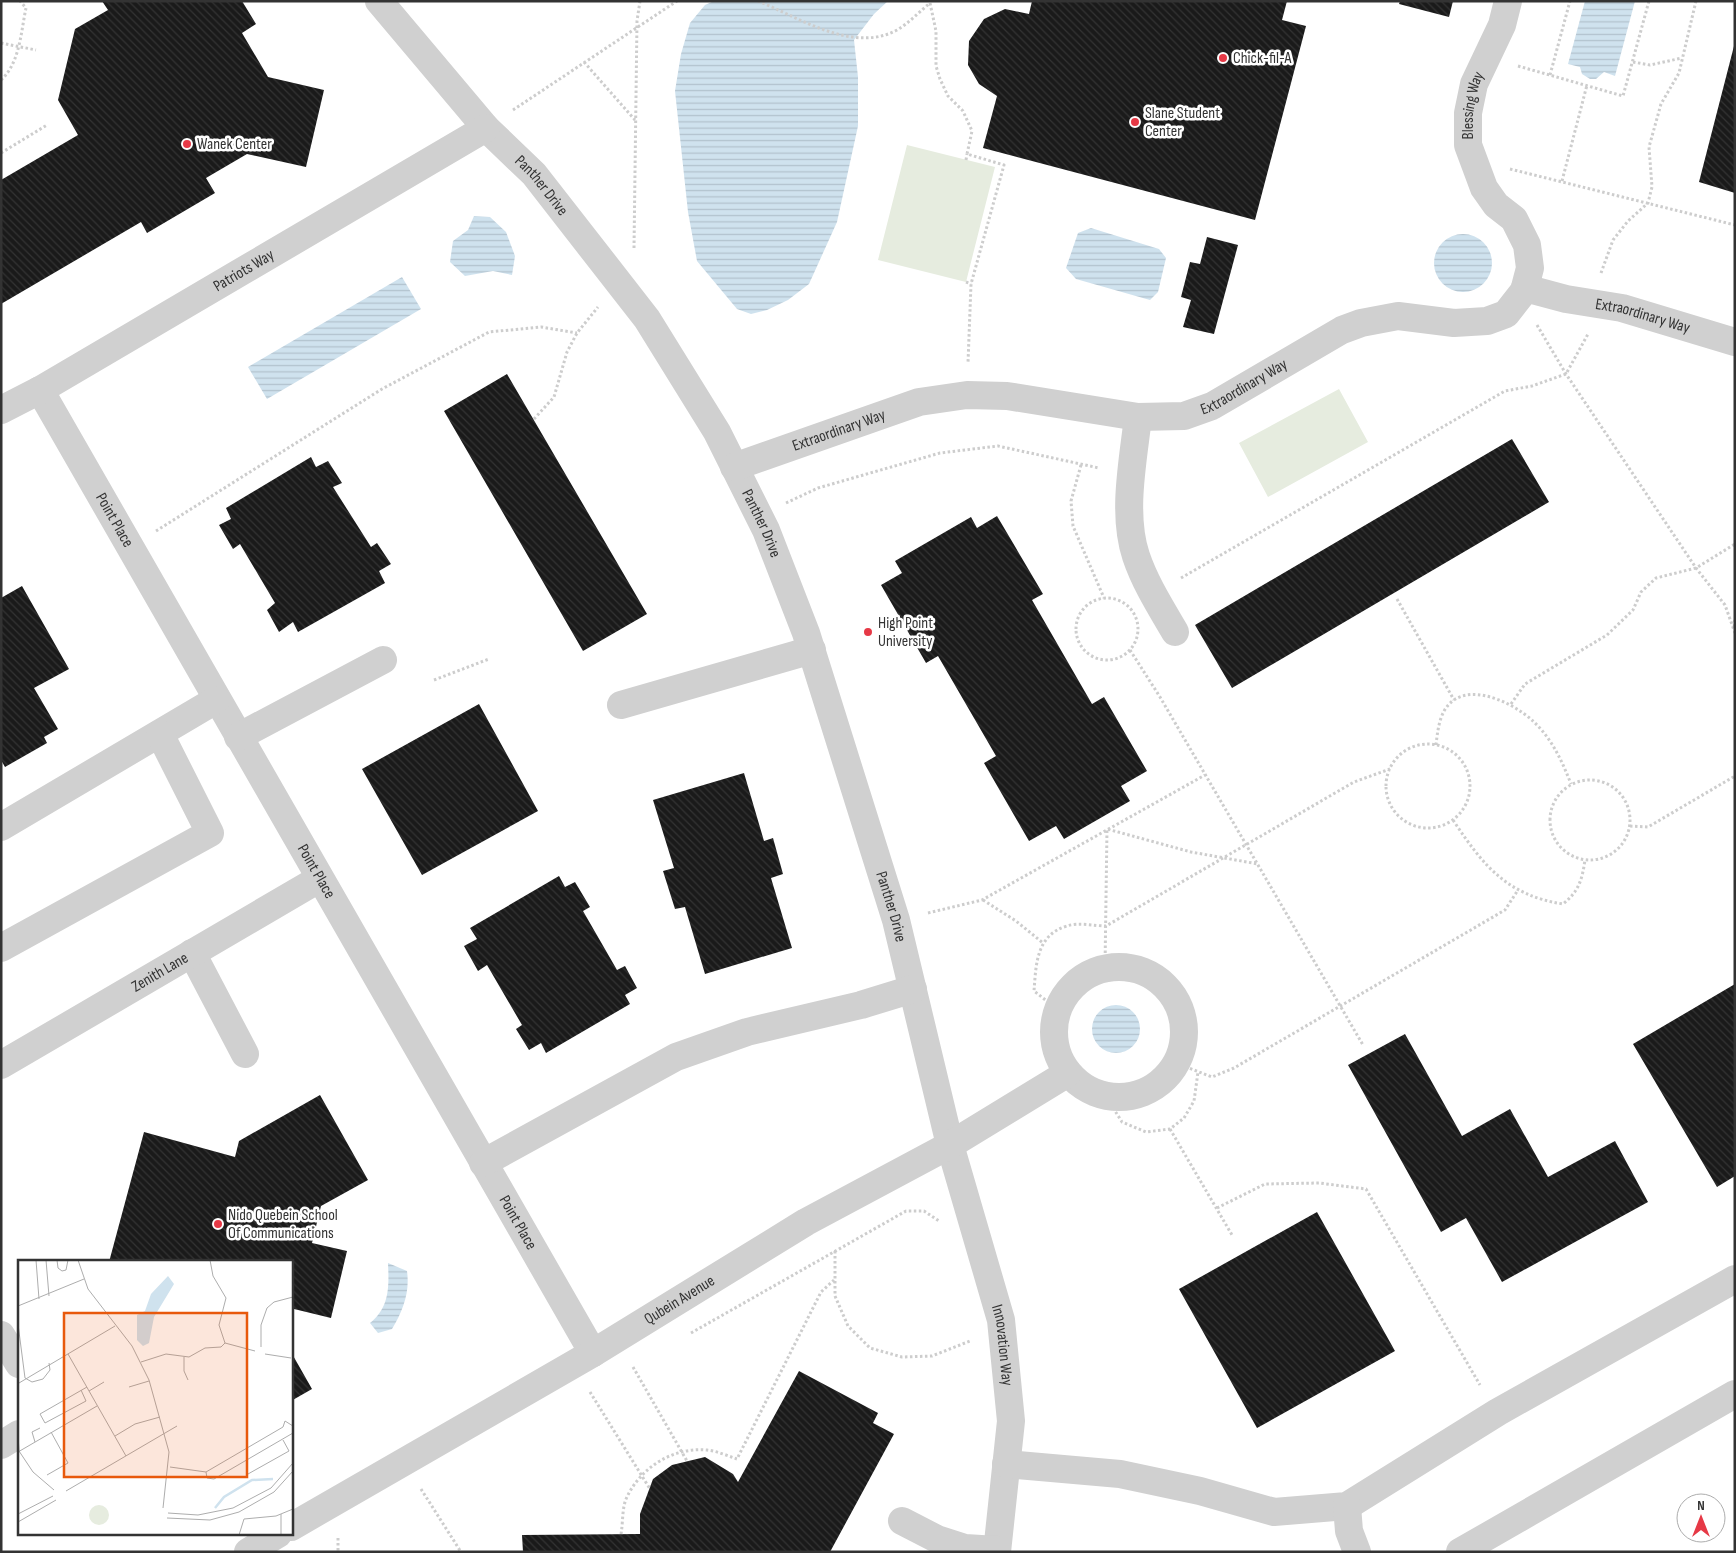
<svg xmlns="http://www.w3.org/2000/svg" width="1736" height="1553" font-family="'Sofia Sans Condensed',sans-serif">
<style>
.green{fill:#e6ecdf}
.water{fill:url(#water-rules)}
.building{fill:url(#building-back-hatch)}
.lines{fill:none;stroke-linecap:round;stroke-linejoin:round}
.path{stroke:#cdcdcd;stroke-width:3;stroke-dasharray:2.5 2.5;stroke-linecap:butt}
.minor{stroke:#d0d0d0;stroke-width:28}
.poi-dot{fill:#e63946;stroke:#fff;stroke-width:2}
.labels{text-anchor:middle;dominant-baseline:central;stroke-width:5;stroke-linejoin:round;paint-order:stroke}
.poi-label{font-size:16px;fill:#333;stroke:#fff;text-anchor:start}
.street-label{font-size:16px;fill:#333;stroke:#fff}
.inset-river{fill:none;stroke:#cfe2ee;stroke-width:2.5}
.inset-road{fill:none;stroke:#adadad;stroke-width:1}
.view{fill:#e8590c;fill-opacity:0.15;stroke:#e8590c;stroke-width:2.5}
.inset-edge{fill:none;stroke:#333;stroke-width:2.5}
</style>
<defs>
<pattern id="water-rules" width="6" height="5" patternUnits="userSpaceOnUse" patternTransform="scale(1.25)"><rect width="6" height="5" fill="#cfe2ee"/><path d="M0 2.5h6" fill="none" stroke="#b2c2cd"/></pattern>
<pattern id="building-back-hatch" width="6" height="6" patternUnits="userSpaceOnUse" patternTransform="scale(1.25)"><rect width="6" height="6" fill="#1a1a1a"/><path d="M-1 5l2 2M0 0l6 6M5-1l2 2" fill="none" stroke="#333"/></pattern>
</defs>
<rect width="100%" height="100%" fill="#fff"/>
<!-- green -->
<path class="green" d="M907,145l88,22 -29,115 -88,-22z
M1339,389l29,53 -100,55 -29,-54z"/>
<!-- water -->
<path class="water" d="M714,1h174l-14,13 -20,26 4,37v49l-21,96 -28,62 -21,16 -21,10 -16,4 -14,-5 -40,-48 -9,-49 -13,-121 6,-37 9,-31 15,-18z
M1585,1h50l-20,75 -11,-4 -8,7h-6l-8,-5 -2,-7 -12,-3z
M474,216l16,1 16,15 9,24 -3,19 -19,-4 -28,5 -15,-14 3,-21 15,-11z
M1091,228l68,21 7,9 -8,34 -8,8 -74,-21 -10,-11 12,-35z
M1434 263a29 29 0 1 1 58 0a29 29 0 1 1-58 0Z
M402,277l19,32 -154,90 -19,-32z
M1092 1029a24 24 0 1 1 48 0a24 24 0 1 1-48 0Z
M388,1263l19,8c3,21 -4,40 -15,58l-14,4 -8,-10c20,-16 19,-37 18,-60z"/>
<!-- building -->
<path class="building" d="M102,1h140l14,23 -14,9 26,44 56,13 -18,77 -59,-13 -41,24 9,15 -68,40 -6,-11 -140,82v-124l77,-45 -20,-35 17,-71 33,-19z
M1032,1h255l-5,19 24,6 -51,194 -272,-72 14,-52 -18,-12 -11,-19 1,-24 15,-22 21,-10 24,5z
M1400,1h53l-4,16 -50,-13z
M1734,46h1v147l-36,-11z
M1207,237l31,8 -24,89 -31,-7 8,-27 -10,-3 9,-35 10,2z
M507,374l140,240 -64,37 -139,-240z
M1512,439l37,63 -317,186 -37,-63z
M311,457l5,10 12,-6 14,22 -9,4 38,60 6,-4 14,21 -12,7 6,12 -87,49 -5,-10 -14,10 -12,-22 8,-7 -35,-59 -7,5 -14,-24 12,-6 -5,-11z
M997,516l46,78 -11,6 60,104 12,-7 43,74 -26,15 9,15 -66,38 -8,-13 -27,15 -45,-78 12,-7 -58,-100 -12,7 -45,-78 21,-12 -7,-12 76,-44 6,11z
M22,586l47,83 -35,19 24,41 -14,8 3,6 -42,24 -4,-7v-162z
M479,704l59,107 -116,64 -60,-106z
M744,773l20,68 9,-3 10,36 -12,4 21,70 -87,26 -20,-67 -10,2 -12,-38 11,-3 -21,-68z
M559,876l6,11 10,-5 15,25 -7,4 34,59 8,-4 12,22 -12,7 5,9 -84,49 -5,-10 -12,7 -13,-21 6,-4 -35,-60 -9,6 -14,-25 13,-7 -7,-11z
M1735,984v192l-18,11 -84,-143z
M1405,1034l57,102 48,-27 38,68 67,-36 33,61 -146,80 -36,-64 -25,14 -93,-167z
M320,1095l48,85 -47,26 -9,37 35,8 -16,67 -37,-9 -3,10v-57h-182l35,-130 91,25 4,-16z
M1317,1212l78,139 -138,77 -78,-139z
M291,1352l21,37 -21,12z
M799,1371l79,42 -5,10 21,11 -64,118h-307l-1,-17 118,-1v-20l13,-35 19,-14 33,-8 28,17 5,8z"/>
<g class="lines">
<!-- path -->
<path class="path" d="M758,1c40,16 95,53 139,29 12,-7 22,-18 33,-27
M930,3l6,28v35l4,13 8,17 15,15 9,20 -5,23 37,11 -33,119 -3,79
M1,43l35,7
M584,62l51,58
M1633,62l17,3 32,-7
M1518,66l105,30 26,-95
M1550,75l20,-74
M1,80c19,-17 20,-49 25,-72l-6,-7
M513,110l164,-109
M1,153l46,-28
M966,160l1,-6
M1510,169l225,56
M1562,181l25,-96
M634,248l3,-227 3,-20
M1601,273l12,-33 15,-19 20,-18 4,-16 -3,-40 12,-43 18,-31 17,-72
M966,282l5,2
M1537,325l29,49 130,194 29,37 10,28
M534,419l20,-22 13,-45 10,-19 21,-26
M1081,465l-10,36 2,25 31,72
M786,503l32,-15 122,-35 58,-7 101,22
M156,531l226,-142 107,-57 52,-5 36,6
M1181,578l324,-187 27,-5 34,-12 22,-40
M1076 629a31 31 0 1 1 62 0a31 31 0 1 1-62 0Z
M1397,599l57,101
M1734,627l1,-7
M1130,650l30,47 203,348
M434,680l55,-21
M1511,704l14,-20 82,-49 26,-25 8,-18 15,-14 40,-10 39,-24
M1386 786a42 42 0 1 1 84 0a42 42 0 1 1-84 0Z
M1436,745c1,-9 2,-18 5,-27 15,-43 70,-18 93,4 18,17 28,39 37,62
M1550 820a40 40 0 1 1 80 0a40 40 0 1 1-80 0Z
M1453,820c30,45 53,75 110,84 16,-13 19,-24 22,-44
M1630,826l18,1 87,-51
M983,900l33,21 27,22
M928,913l54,-13 223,-125
M1105,968l2,-139 84,23 67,12
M1057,1009l-23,-18c2,-26 2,-56 33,-65 11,-4 28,0 39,0l248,-144 36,-13
M1176,1063l36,14 22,-9 271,-158 13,-20
M1105,1095l17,27 24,10 24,-3 14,-11 10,-17 4,-29
M1170,1129l62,106
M1217,1208l48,-24 54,-1 47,6 114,196
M835,1251v45l13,30 22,22 32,9 30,-1 38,-15
M691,1333l215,-122h18l15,10
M633,1367l54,94
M590,1392l60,97
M421,1489l40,63
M621,1534c2,-11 1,-25 5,-35 14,-31 46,-52 81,-49 10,1 21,6 30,9l84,-167 13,-12
M338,1538v14"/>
<!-- minor -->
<g class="minor">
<path id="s1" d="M379,1l107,127 48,46 113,145 70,113 49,98 40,103 90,287 54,225 51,175 10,101 -14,131"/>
<path id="s2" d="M1525,288l41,11 56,9 113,34"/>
<path id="s3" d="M40,390l553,963"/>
<path id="s4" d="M1,410l39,-20 446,-262"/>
<path d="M1138,417c-5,44 -16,97 -2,139 9,27 25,52 39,76"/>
<path id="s5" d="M734,467l185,-65 48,-7 40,1 131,21 46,-1 28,-10 130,-76 19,-7 37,-7 56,7 33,-2 19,-7 18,-23 6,-23 -3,-23 -13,-26 -18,-14 -12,-17 -16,-43v-32l6,-29 28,-59 6,-24"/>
<path d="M621,705l191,-55"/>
<path d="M238,737l145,-77"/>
<path d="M1,827l215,-127"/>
<path d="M1,948l209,-115 -50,-99"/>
<path d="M192,953l53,101"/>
<circle cx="1119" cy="1032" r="65"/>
<path id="s6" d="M1,1065l318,-186"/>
<path d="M483,1163l193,-106 71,-25 114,-27 52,-16"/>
<path d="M1,1335l18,29"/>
<path d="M1,1445l18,-11"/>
<path d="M1006,1464l114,10 80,17 74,21 73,-6 151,-94 237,-133"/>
<path d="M1347,1506l2,25 8,21"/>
<path d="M902,1521l35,18 28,9 32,2"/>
<path id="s7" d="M291,1527l302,-174 213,-131 144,-77 118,-72"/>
<path d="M248,1552l30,-18"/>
<path d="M1460,1552l275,-158"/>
</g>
</g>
<!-- markers -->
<g class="poi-dot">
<circle cx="1223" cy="58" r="5"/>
<circle cx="1135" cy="122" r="5"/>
<circle cx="187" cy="144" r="5"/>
<circle cx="868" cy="632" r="5"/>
<circle cx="218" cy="1224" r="5"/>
</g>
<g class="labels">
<!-- poi labels -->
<g class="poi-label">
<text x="1233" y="58">Chick-fil-A</text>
<text x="1145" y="113">Slane Student<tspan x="1145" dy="18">Center</tspan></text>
<text x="197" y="144">Wanek Center</text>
<text x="878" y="623">High Point<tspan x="878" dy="18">University</tspan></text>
<text x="228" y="1215">Nido Quebein School<tspan x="228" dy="18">Of Communications</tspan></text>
</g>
<!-- street labels -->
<g class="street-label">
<text stroke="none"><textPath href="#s5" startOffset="1046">Blessing Way</textPath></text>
<text stroke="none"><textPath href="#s1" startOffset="246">Panther Drive</textPath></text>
<text stroke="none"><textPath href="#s4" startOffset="280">Patriots Way</textPath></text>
<text stroke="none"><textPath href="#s2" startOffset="121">Extraordinary Way</textPath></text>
<text stroke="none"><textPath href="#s5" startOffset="530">Extraordinary Way</textPath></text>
<text stroke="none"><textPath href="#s5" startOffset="111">Extraordinary Way</textPath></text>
<text stroke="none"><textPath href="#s3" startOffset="150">Point Place</textPath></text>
<text stroke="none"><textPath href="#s1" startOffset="651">Panther Drive</textPath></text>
<text stroke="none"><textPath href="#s3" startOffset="555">Point Place</textPath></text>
<text stroke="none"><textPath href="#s1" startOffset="1056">Panther Drive</textPath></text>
<text stroke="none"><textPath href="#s6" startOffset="184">Zenith Lane</textPath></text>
<text stroke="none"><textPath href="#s3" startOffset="960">Point Place</textPath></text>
<text stroke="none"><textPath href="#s7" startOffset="450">Qubein Avenue</textPath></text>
<text stroke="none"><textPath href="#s1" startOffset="1509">Innovation Way</textPath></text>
</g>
</g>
<!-- overview -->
<g transform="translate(18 1260)">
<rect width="275" height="275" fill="#fff"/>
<path d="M71 255a10 10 0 1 1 20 0a10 10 0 1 1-20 0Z" fill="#e6ecdf"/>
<path d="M150,16l6,8 -20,33 -5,26 -6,3 -6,-6v-25l8,-4 6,-17z" fill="#cfe2ee"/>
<path class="inset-river" d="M197,248l9,-11 28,-17 21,-1"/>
<path class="inset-road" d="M18,0l3,39M28,0l3,36M39,0l1,8 4,3 4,-1 2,-10M60,0l10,29 44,57 17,34 20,72 -6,56M192,0l3,16 13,22 -7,27 6,18M0,46l66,-27M0,64l7,54 7,4 11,-3 7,-9 -1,-7M243,87v-22l6,-17 7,-6 19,-5M50,94l58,102M247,94l26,4M166,97v14l4,9M123,102l25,-8 23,3 16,-9 16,-1 4,-4 30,8M1,123l96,-57M111,127l20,-6M63,130l5,11 -41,22 -5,-9 47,-27M71,131l15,-9M0,175l1,16 14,21 21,18M97,176l20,-12 25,-7M17,182l-3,-10 8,-4M0,192l79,-46M152,207l36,5 77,-45 2,-6 8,5M188,212l1,6 7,1 79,-46M230,214l41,-23 -6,-11M29,215l21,-12 -17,-31M48,231l111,-65M150,253l30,2 35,-7 38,-20 22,-25M0,254l35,-18M149,258l43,2 29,-8 35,-20 19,-21M0,262l38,-22M221,275l5,-16 32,-3 17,-7M263,275v-21"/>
<path class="view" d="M46,53h183v164h-183z"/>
<rect width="275" height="275" class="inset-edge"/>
</g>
<!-- border -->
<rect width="1736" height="1553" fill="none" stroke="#333333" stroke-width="5"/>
<!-- north arrow -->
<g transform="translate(1701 1518)"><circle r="24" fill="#ffffff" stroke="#adadad"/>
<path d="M0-4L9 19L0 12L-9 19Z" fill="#e63946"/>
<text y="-8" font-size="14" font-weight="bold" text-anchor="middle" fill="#333333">N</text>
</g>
</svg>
